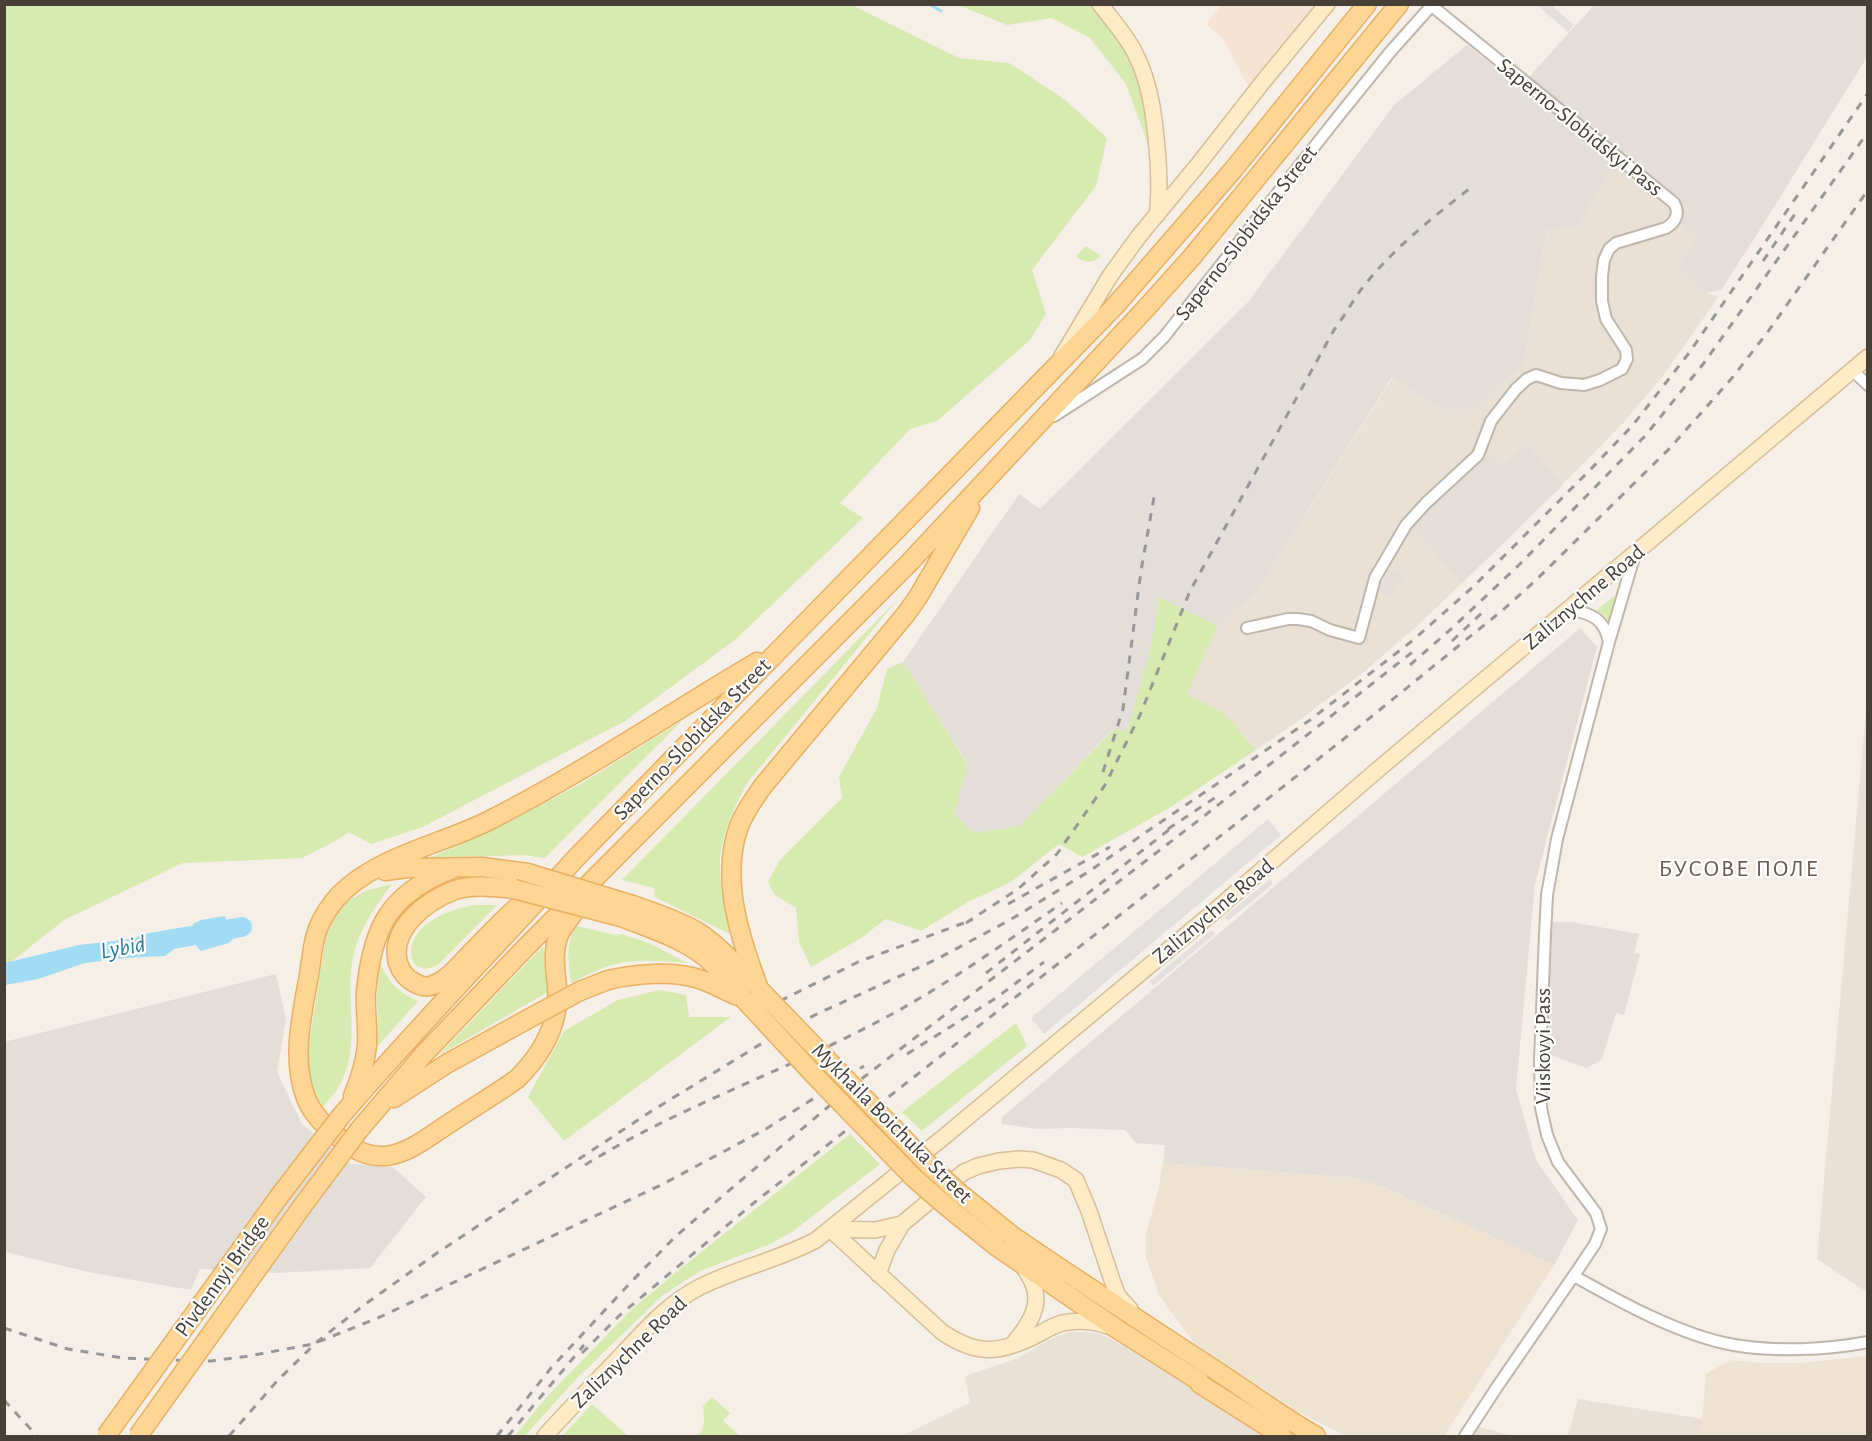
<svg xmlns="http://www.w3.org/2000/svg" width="1872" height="1441" font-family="'Alegreya Sans',sans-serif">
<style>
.residential{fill:#e9e0d6}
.commercial{fill:#f7e3d2}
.industrial{fill:#e4ded9}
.education{fill:#eee3d1}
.green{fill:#d7eaaf}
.parking{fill:#e3e0dd}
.water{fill:#a2dcf4}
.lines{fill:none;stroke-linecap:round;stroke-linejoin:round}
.stream{stroke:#a2dcf4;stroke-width:3}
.river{stroke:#a2dcf4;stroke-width:20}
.street-casing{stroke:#c1b6aa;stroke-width:14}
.secondary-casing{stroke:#d7be96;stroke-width:18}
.primary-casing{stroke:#e9b061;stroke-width:21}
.street{stroke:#fff;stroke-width:10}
.secondary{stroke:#ffebc7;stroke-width:15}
.primary{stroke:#ffd596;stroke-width:18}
.rail{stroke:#979797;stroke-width:3;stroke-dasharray:8 8;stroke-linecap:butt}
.primary-bridge-casing{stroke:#e9b061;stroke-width:21;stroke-linecap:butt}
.primary-bridge{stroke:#ffd596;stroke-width:18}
.labels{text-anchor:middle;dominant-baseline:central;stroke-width:4.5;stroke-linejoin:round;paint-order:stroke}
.street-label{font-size:22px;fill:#483f36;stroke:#fff}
.neighbourhood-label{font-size:24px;letter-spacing:1.5px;fill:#6c5c4d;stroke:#fff}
.water-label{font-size:24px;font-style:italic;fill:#267ba1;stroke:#fff}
</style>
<rect width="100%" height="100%" fill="#f5efe8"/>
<!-- residential -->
<path class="residential" d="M1622,152l68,57 7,28 9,56 13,3 -57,81 -38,45 -115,116 -95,91 -49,42 -75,56 -34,23 -33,-38 -37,-18 32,-68 38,-33 137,-216 49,33 82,-47 23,-133 31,-4z
M1867,699l1,593h-1l-50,-33z
M1069,1332h17l14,2 15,7 153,95h-366l68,-33 -5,-27 53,-18 31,-18z
M1578,1399l125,20 -2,17h-133z
M1477,1426l35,10h-41z"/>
<!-- commercial -->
<path class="commercial" d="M1222,5h96l-69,83 -25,-48 -18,-16z"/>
<!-- industrial -->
<path class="industrial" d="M1594,5h273v52l-108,174 -38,59 -15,3 -28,-26 19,-29 -17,-16 9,-14 -67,-56 -44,74 -31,4 -23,133 -47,44 -35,3 -50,-33 -136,216 -38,33 -59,-28 -8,48 -24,87 -14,-4 -93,97 -45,7 -21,-19 14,-50 -65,-102 116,-168 21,15 208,-207 146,-197 73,-60 53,42z
M1527,444l36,41 -101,98 -52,-59 79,-72 13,14z
M1395,568l10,8 -17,21 -10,-8z
M1580,628l17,19 -62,237 -19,205 20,71 42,60 -24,45 -170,-78 -30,-9 -191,-15 2,-18 -29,-2 -11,-13 -55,-2 -33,1 -35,-5v-7z
M1551,922h20l68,12 -5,19 6,1 -16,61 -8,-2 -14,46 -15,9 -42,-15z
M276,974l10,45 -9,53 25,52 49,40 42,3 33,30 -56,71 -94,5 -76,-4 -9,21 -98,-17 -88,-21 -1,-210z"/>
<!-- education -->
<path class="education" d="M1163,1163l191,15 30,9 170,78 -110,171h-98l-53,-27 -99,-66 -35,-48 -13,-37v-24l12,-43z
M1865,1356l3,9 -1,71h-166l5,-62 25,-14 33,3h36z"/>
<!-- green -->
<path class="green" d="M4,5h848l107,53 50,5 55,36 43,39 -11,48 -64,84 14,44 -16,26 -93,81 -27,8 -70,74 23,15 -127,121 -111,82 -202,106 -52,17 -22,-12 -10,7 -37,19 -119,5 -119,57 -59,47z
M958,5h133l36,48 16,45 6,49 -23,-63 -36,-46 -38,-20 -45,7z
M1086,246l15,10c-7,7 -18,8 -25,0z
M1159,597l59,29 -31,68 36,18 33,38 -85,57 -89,50 -23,-13 -48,38 -43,20 -47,29 -35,-12 -25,19 -50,29 -12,-25 -3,-34 -22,-14 -6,-12 12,-22 62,-62 -3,-21 38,-69 10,-39 16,-7 65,103 -14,49 21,19 45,-7 94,-97 13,3 24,-86z
M1613,597h3l-6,24 -13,-11z
M898,599l-150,183c-15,27 -29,56 -28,88 0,21 6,43 10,64l-75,-37 -1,-9 -32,-8z
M683,720l-138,138 -22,-3 -93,3 77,-35 77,-41z
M392,884c-16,21 -31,43 -38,68 -10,41 6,85 -10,124 -4,12 -13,21 -21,31l-12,-19 -4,-22 2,-22 16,-103 7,-20 13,-18 20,-12z
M476,905h21l-58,59c-9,5 -17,7 -26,-1 -12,-35 35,-55 63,-58z
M577,926l38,9 7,-1 29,10 36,19c-26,-2 -56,-5 -81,4 -12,4 -23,10 -35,16 -3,-20 -6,-41 6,-57z
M543,946l5,46 -109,63z
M379,961c9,20 18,31 39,40l-42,47 2,-16 -1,-37z
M660,990l26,5 3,22h42l-167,124 -36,-44 36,-66 54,-31z
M1016,1023l11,23 -105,85 -20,-19z
M850,1134l30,30 -88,68 -24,13 -68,26 -37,24 -86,83 -52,58h-10l29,-36 87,-90 49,-41z
M712,1397l18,16 -7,8 17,15h-43c9,-7 7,-19 6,-30z
M592,1404l36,32h-66z"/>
<!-- parking -->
<path class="parking" d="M1537,5h14l23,20 -6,7z
M1268,819l13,16 -237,199 -13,-16z
M1270,879l3,5 -45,37 -4,-4z
M1211,930l4,4 -62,52 -3,-5z"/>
<!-- water -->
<path class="water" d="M225,916l8,23 -4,4 -28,8c-8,-8 -11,-16 -8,-27l8,-4z
M165,935l12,12 -12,9 -40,2 -40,5 -47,16 -33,6v-22l74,-18z"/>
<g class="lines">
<!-- stream -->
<path class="stream" d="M929,4l12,7"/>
<!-- river -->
<path class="river" d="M144,944l98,-17"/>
<defs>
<path id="street" d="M1853,371l15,14
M1054,416l88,-57 22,-22 173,-219 54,-67 42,-47
M1569,609c23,5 35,9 40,33
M1247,628l41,-9h10l13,2 19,9 29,8 16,-60 31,-53 20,-22 52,-48 13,-34 25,-32 11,-10 9,-4 25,8 23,2 16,-5 22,-11 5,-10 -1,-9 -20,-31 -4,-18v-25l2,-16 5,-11 7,-6 50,-15c10,-6 14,-15 8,-25l-242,-197
M1574,1276c46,26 108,60 160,69 42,7 92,5 134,-3
M1465,1436l32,-49 82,-119 16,-24 6,-15 -5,-16 -38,-51 -11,-27 -6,-27 -1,-47 5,-127 2,-39 10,-56 52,-197 26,-88"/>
<path id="secondary" d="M1100,4c12,16 26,31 35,49 17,33 20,70 23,107 1,19 2,36 -1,55
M1062,356l48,-80 29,-40 58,-70 65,-83 65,-79
M830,1229l112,103c34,23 55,22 91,5 10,-5 19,-11 29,-14 16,-3 31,-2 46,3
M830,1229l45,1 27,-6
M878,1274l9,-24 15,-26 62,-52 14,-6 21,-5 20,-2 14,1 28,10 15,10 13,31 24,72 5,13 12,13
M1014,1343c13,-16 27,-35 20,-56 -2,-8 -8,-15 -11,-22
M545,1436c22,-25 46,-49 69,-73 26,-27 52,-59 86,-76 37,-19 79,-27 116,-47l129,-104 265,-221 165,-143 493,-415"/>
<path id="primary" d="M385,871l22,-3 75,-1 46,6
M514,889c-20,-2 -41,-5 -59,1 -29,11 -66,39 -57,73 3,9 9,16 17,20 6,3 11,5 18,2 15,-5 27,-21 38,-32 17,-17 33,-35 52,-51
M633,905c22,8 45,15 65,27 21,14 38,33 55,51
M576,910c-6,8 -14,17 -18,27 -6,17 -2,34 -1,51 3,36 -16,67 -40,91 -21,15 -43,28 -64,42 -21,13 -42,32 -67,35 -18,1 -30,-5 -44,-16 -14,-10 -30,-26 -36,-42 -15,-39 -4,-84 3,-123 2,-12 3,-25 6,-37 3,-13 12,-28 20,-38 36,-42 104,-55 151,-78 94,-47 181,-107 271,-160
M621,917c31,12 67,23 91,46 11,11 20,24 31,35
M608,980c26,-6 65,-10 91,-1 13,4 26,12 39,17
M759,989c-19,-51 -39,-110 -20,-163 6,-15 15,-27 24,-40l143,-172 12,-17 52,-89
M353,1096c7,-17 13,-34 14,-53 1,-17 -2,-34 -1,-51 6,-65 24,-99 86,-123
M394,1098l54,-35 80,-44
M341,1116c75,-88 157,-171 234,-257l540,-553 118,-136 134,-166
M359,1130l64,-75 104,-109 383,-384 239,-257 43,-48 207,-253
M1010,1234c65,45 132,88 199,132 36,23 70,49 107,70
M996,1246l121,83 82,52 1,3 82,52"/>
</defs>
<!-- street casing -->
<use href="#street" class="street-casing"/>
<!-- secondary casing -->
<use href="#secondary" class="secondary-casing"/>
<!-- primary casing -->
<use href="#primary" class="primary-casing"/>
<!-- street -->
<use href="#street" class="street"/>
<!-- secondary -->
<use href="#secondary" class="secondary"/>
<!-- primary -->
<use href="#primary" class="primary"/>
<!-- rail -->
<path class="rail" d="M1763,261l34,-50
M1452,641l35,-33
M1410,665l40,-35 70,-66 125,-128 59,-73 164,-231
M1103,772l20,-63 18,-138 13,-74
M1168,829l48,-32
M1008,904l102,-57
M966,923l52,-34 39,-35 48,-69 35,-70 50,-124 144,-261c9,-12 17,-26 26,-39 31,-41 73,-74 113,-105
M986,973l189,-148
M780,1001l78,-39 114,-42
M907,1054l89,-56 48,-36
M585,1165c93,-58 198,-93 294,-144 65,-34 124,-77 183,-118
M4,1328l64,21 55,9 46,2 42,1 38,-5 64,-12 67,-27 281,-132 105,-56 98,-63
M582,1353l38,-38 135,-113 590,-464 159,-129 31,-28 135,-133 62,-70 35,-45 101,-143
M4,1400l33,36
M229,1436l49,-56 39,-38 47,-37 73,-52 213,-141 119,-73 48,-25 120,-55 73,-39 78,-48 222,-152 102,-79 61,-54 116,-116 44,-46 56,-72 179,-260
M497,1436l54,-68 81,-87 44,-45 63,-54 121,-102 339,-260 216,-170
M508,1436l76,-91"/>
<defs>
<path id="primary-bridge" d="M528,873l105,32
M514,889l107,28
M759,989l169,175 29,27 53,43
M743,998l74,80 96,99 32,28 51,41
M528,1019l52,-28 28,-11
M106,1436l175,-242 60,-78
M138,1436l163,-228 58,-78"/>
</defs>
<!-- primary-bridge casing -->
<use href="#primary-bridge" class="primary-bridge-casing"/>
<!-- primary-bridge -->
<use href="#primary-bridge" class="primary-bridge"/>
</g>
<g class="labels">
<!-- street labels -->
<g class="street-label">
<text transform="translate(1580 127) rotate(39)">Saperno-Slobidskyi Pass</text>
<text transform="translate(1246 233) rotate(-52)">Saperno-Slobidska Street</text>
<text transform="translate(1584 597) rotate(-40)">Zaliznychne Road</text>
<text transform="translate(692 739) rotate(-46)">Saperno-Slobidska Street</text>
<text transform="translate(1213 911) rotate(-40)">Zaliznychne Road</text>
<text transform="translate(1543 1046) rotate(-90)">Viiskovyi Pass</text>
<text transform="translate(892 1123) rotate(45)">Mykhaila Boichuka Street</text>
<text transform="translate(222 1276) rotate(-54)">Pivdennyi Bridge</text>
<text transform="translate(629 1352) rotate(-44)">Zaliznychne Road</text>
</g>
<!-- neighbourhood labels -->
<g class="neighbourhood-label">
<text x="1739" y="869">БУСОВЕ ПОЛЕ</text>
</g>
<!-- water labels -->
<g class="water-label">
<text transform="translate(123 948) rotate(-10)">Lybid</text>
</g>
</g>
<!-- border -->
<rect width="1872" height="1441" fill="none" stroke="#483f36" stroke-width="12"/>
</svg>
